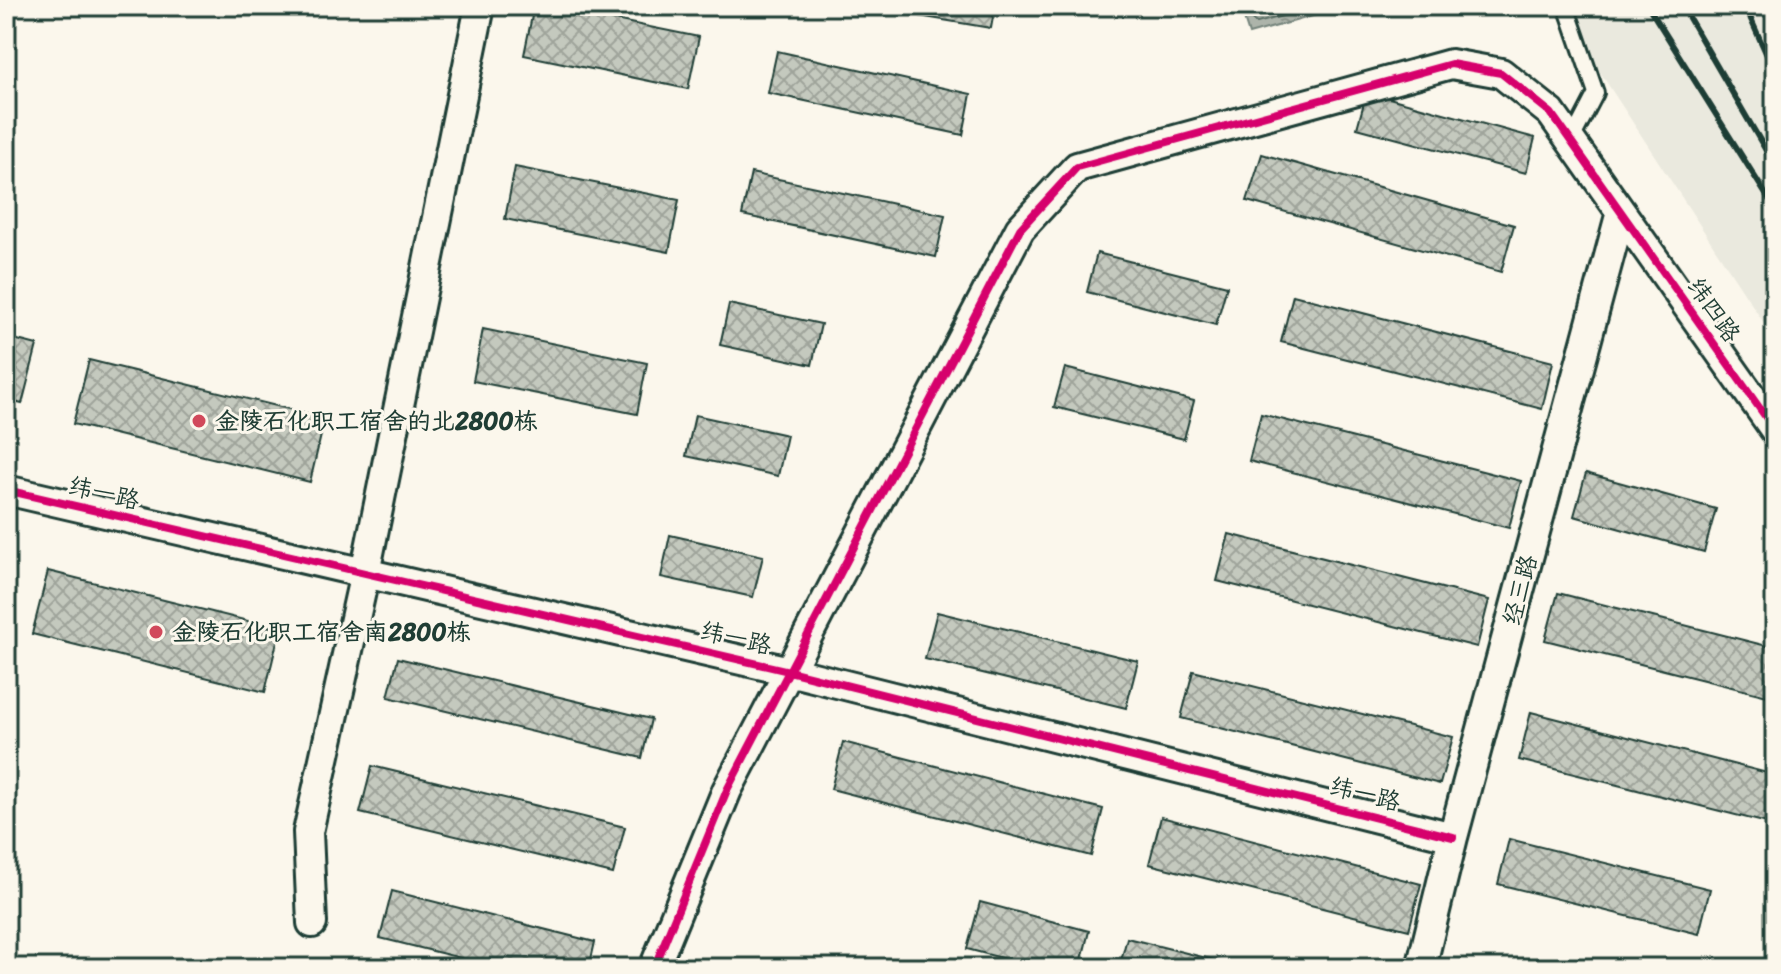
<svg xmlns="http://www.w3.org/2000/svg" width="1781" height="974" font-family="Sriracha,'LXGW WenKai TC',sans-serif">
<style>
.built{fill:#eae9de}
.water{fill:url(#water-ripples);stroke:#74847b;stroke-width:2}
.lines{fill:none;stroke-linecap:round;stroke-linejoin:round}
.shore{stroke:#586d63;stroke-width:2}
.building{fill:url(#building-cross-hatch);stroke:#1f3d34;stroke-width:2}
.service-casing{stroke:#1f3d34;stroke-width:20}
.minor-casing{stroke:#1f3d34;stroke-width:34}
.service{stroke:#fbf7ec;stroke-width:14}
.minor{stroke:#fbf7ec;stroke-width:28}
.rail{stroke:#1f3d34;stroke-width:6}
.cycleway-casing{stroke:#fbf7ec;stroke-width:13}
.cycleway{stroke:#d6006c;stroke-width:8}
.poi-dot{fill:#d1495b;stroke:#fbf7ec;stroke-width:3}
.labels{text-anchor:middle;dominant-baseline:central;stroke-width:6;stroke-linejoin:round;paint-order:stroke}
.street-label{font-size:24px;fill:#1f3d34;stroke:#fbf7ec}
.poi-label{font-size:24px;font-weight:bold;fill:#1f3d34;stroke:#fbf7ec;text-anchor:start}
</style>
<defs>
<pattern id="water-ripples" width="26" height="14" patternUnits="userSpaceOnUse" patternTransform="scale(2)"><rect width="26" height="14" fill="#adb4aa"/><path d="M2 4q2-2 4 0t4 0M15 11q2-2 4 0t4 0" fill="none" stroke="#8c948b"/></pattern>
<pattern id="building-cross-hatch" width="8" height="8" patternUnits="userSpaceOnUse" patternTransform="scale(2)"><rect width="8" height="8" fill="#c4c9be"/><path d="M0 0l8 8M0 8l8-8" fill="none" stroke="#9fa49b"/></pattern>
</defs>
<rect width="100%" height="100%" fill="#fbf7ec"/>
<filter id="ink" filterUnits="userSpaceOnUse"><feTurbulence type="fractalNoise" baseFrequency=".0125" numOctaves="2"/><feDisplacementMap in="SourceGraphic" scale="16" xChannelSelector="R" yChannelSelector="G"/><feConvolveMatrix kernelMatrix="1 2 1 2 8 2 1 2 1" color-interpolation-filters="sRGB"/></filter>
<g filter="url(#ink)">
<!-- built -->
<path class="built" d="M1562,6h213v334l-215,-329z"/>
<!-- water -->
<path class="water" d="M1240,6h108l-99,28z"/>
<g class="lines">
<!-- shore -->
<path class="shore" d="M1248,6l5,15 4,2 62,-17"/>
</g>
<!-- building -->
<path class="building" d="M534,6h12l153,31 -11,52 -164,-34z
M902,6h93l-4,22 -90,-15z
M777,51l194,43 -8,41 -195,-42z
M1367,92l168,46 -9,35 -169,-45z
M1262,154l252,71 -13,47 -254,-71z
M515,167l164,33 -10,52 -164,-33z
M751,173l194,42 -9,42 -194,-42z
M1097,253l130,33 -11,39 -129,-33z
M1293,295l260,67 -11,47 -261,-67z
M729,304l92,20 -9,41 -92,-20z
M483,329l164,34 -10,51 -164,-33z
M6,337l31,8 -15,59 -16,-4z
M89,360l236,58 -15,64 -237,-58z
M1065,368l129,33 -10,38 -130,-32z
M1261,414l260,67 -12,47 -260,-67z
M695,415l92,20 -9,41 -92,-20z
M1586,473l130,36 -12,43 -130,-36z
M1229,534l260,66 -12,47 -260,-66z
M670,535l93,21 -10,41 -92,-20z
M48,571l232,58 -15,63 -233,-58z
M1558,593l217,55v50l-230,-58z
M937,612l201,49 -12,47 -201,-49z
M398,658l253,61 -9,39 -254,-61z
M1193,671l260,66 -13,47 -259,-66z
M1531,712l244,63v50l-256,-65z
M843,742l260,67 -12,47 -260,-67z
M372,766l253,61 -12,47 -253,-61z
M1161,817l260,67 -12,46 -260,-66z
M1509,839l201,50 -11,45 -201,-50z
M392,891l203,51 -6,26h-88l-121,-30z
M980,902l109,29 -9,37h-40l-73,-19z
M1127,938l119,30h-127z"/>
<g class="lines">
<defs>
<path id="service" d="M1566,6l30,87 -25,48"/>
<path id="minor" d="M6,490l783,181 664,166
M312,923l-4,-91 57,-259 115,-567
M654,968l73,-178 293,-561 57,-62 374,-103 50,9 50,40 224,317
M1421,968l32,-131 168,-625"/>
</defs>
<!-- service casing -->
<use href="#service" class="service-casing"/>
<!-- minor casing -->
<use href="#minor" class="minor-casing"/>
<!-- service -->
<use href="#service" class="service"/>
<!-- minor -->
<use href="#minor" class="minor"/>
<!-- rail -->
<path class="rail" d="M1648,6l127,203
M1682,6l93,160
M1745,6l30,67"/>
<defs>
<path id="cycleway" d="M6,490l783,181 664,166
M654,968l73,-178 293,-561 57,-62 374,-103 50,9 50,40 224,317"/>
</defs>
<!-- cycleway casing -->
<use href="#cycleway" class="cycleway-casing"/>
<!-- cycleway -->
<use href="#cycleway" class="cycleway"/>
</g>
</g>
<!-- markers -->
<g class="poi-dot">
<circle cx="199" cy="421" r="8"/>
<circle cx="156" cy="632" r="8"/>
</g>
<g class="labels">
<!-- street labels -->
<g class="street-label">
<text transform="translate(1714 310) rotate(55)">纬四路</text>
<text transform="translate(104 493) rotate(13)">纬一路</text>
<text transform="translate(1520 590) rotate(-75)">经三路</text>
<text transform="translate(736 638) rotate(13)">纬一路</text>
<text transform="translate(1365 794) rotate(14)">纬一路</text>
</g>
<!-- poi labels -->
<g class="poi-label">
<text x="215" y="421">金陵石化职工宿舍的北2800栋</text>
<text x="172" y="632">金陵石化职工宿舍南2800栋</text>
</g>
</g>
<!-- margin -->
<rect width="1781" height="974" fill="none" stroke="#fbf7ec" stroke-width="32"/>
<rect x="16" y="16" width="1749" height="942" fill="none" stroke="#1f3d34" stroke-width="3" filter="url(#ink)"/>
</svg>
